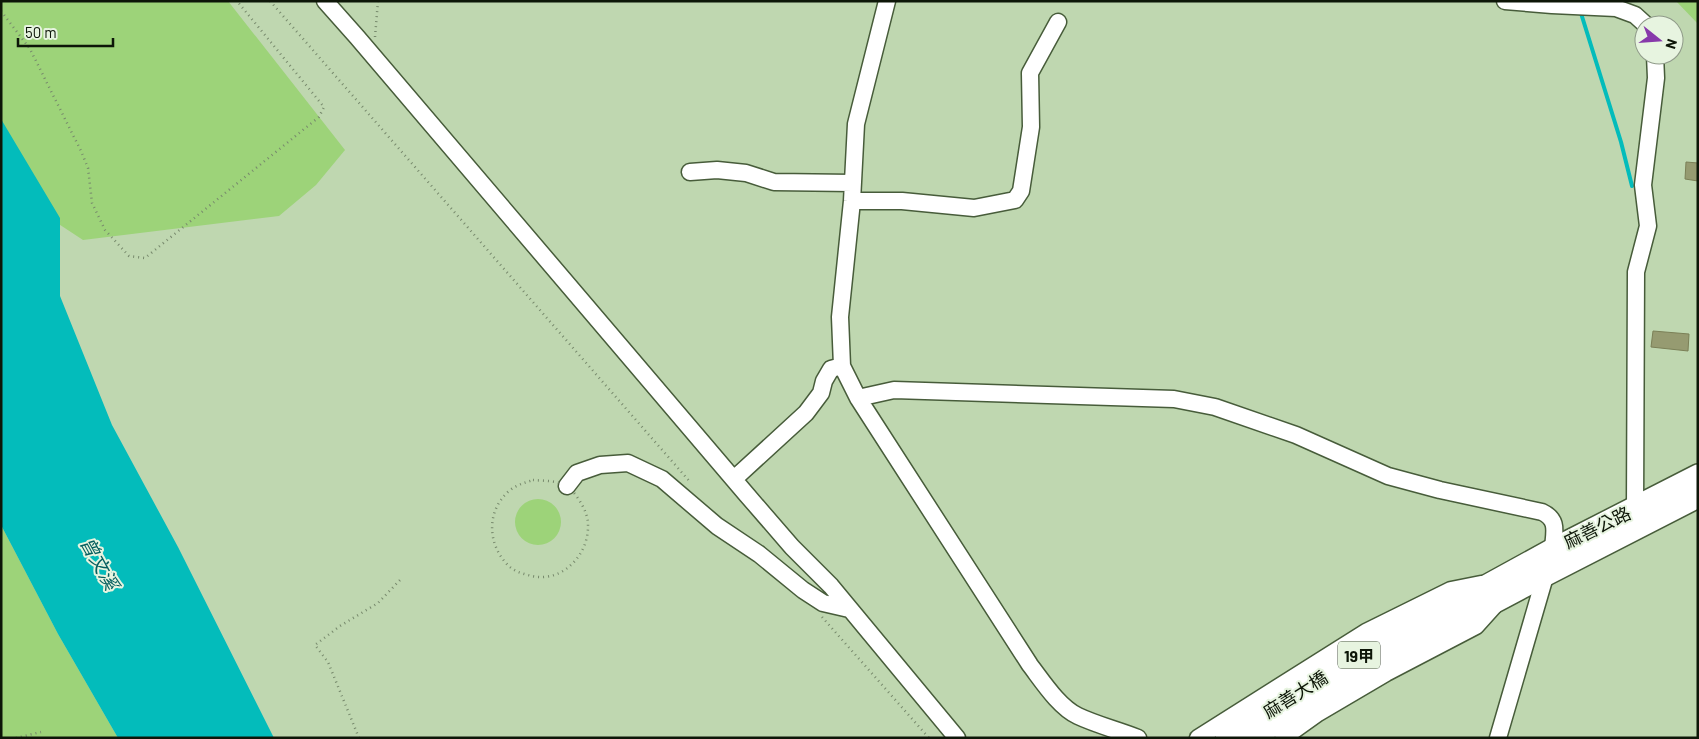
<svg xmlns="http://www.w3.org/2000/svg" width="1699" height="739" font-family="Barlow,'Noto Sans TC',sans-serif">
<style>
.green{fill:#9dd379}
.water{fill:#03bcbb}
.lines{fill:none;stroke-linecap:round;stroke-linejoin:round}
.stream{stroke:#03bcbb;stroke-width:4}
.building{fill:#969b71;stroke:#7b8057}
.minor-casing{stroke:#475c3a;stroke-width:19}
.major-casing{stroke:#475c3a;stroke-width:24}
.path{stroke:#77896c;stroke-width:2.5;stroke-dasharray:1 4;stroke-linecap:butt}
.minor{stroke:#fff;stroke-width:16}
.major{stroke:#fff;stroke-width:21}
.labels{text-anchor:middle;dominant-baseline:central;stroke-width:4;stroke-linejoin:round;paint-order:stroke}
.shield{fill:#e7f4e0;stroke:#4e5949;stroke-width:1}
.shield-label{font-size:16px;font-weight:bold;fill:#0d1608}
.street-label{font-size:18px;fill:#0d1608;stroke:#e7f4e0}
.water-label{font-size:19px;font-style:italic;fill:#075f5f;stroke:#e7f4e0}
</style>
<rect width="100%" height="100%" fill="#bfd7b0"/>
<!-- green -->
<path class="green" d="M1,1h227l117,149 -29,35 -37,31 -196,24 -38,-25 -44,-68z
M1676,1h22v23z
M515 522a23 23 0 1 1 46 0a23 23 0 1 1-46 0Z
M1,525l57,109 60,104h-117z"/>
<!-- water -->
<path class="water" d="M1,119l59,99v78l52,129 66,122 96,191h-156l-60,-104 -57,-109z"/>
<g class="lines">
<!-- stream -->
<path class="stream" d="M1580,10l41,132 11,44"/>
</g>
<!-- building -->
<path class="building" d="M1686,162l12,1v18l-13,-2z
M1653,331l36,3 -1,17 -37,-4z"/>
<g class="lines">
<defs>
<path id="minor" d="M325,1l32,36 390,458 45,52 39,39 126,152
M887,1l-31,123 -4,77 -12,116 2,49 16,32 172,267c13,17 29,42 48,51 19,9 40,14 60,22
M1505,1l47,4 64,3 19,7 11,10
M690,172l27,-2 29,3 28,9 79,1
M852,201h50l72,7 41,-8 6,-9 10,-64 -1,-54 28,-51
M858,398l36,-8 280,9 41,8 81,28 92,41 52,14 102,22c17,8 12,20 11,37l-55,189
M734,479l72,-66 15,-20 3,-12 7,-12 11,-3
M567,486l10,-13 23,-8 28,-2 34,16 55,47 42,28 44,36 20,13 26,6
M1635,508l1,-236 12,-46 -5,-41 13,-107 -1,-23
M1198,738l168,-106 85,-42 30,-6
M1283,738l35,-25 68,-40 90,-47 18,-20"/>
<path id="major" d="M1226,738l101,-65 226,-124 145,-74
M1253,738l78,-49 215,-114 152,-78"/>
</defs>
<!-- minor casing -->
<use href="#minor" class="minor-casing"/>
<!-- major casing -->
<use href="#major" class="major-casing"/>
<!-- path -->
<path class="path" d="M270,1l421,482
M1,11l29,38 51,102 7,17 4,35 13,27 24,26 16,2 174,-141 5,-10 -87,-106
M375,37l3,-36
M533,480c10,1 24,0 34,6 5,3 11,12 14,17 4,7 7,14 7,22 1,29 -25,58 -56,51 -9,-2 -20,-5 -26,-13 -19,-21 -19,-53 3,-72 7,-6 15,-8 24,-11z
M822,617l107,121
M16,738l25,-6
M359,738l-31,-76 -13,-17 25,-19 38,-23 23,-24"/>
<!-- minor -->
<use href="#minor" class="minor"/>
<!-- major -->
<use href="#major" class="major"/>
</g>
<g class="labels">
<!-- shield labels -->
<rect class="shield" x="1338" y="641.5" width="42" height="27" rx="4"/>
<g class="shield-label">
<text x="1359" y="655">19甲</text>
</g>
<!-- street labels -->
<g class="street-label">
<text transform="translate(1597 527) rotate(-26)">麻善公路</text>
<text transform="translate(1295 694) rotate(-32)">麻善大橋</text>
</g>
<!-- water labels -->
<g class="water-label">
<text transform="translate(100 563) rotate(61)">曾文溪</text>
</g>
</g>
<!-- border -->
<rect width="1699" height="739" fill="none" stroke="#0d1608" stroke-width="5"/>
<!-- north arrow -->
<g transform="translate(1659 40) rotate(107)"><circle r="24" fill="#e7f4e0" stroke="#909b8a"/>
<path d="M0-4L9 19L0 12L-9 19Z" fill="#8739aa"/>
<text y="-8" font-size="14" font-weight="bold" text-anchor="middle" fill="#0d1608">N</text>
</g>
<!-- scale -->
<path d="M18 38v8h95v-8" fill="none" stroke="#0d1608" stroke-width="2.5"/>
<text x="25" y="38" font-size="15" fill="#0d1608" stroke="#e7f4e0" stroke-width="4" paint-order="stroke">50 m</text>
</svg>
